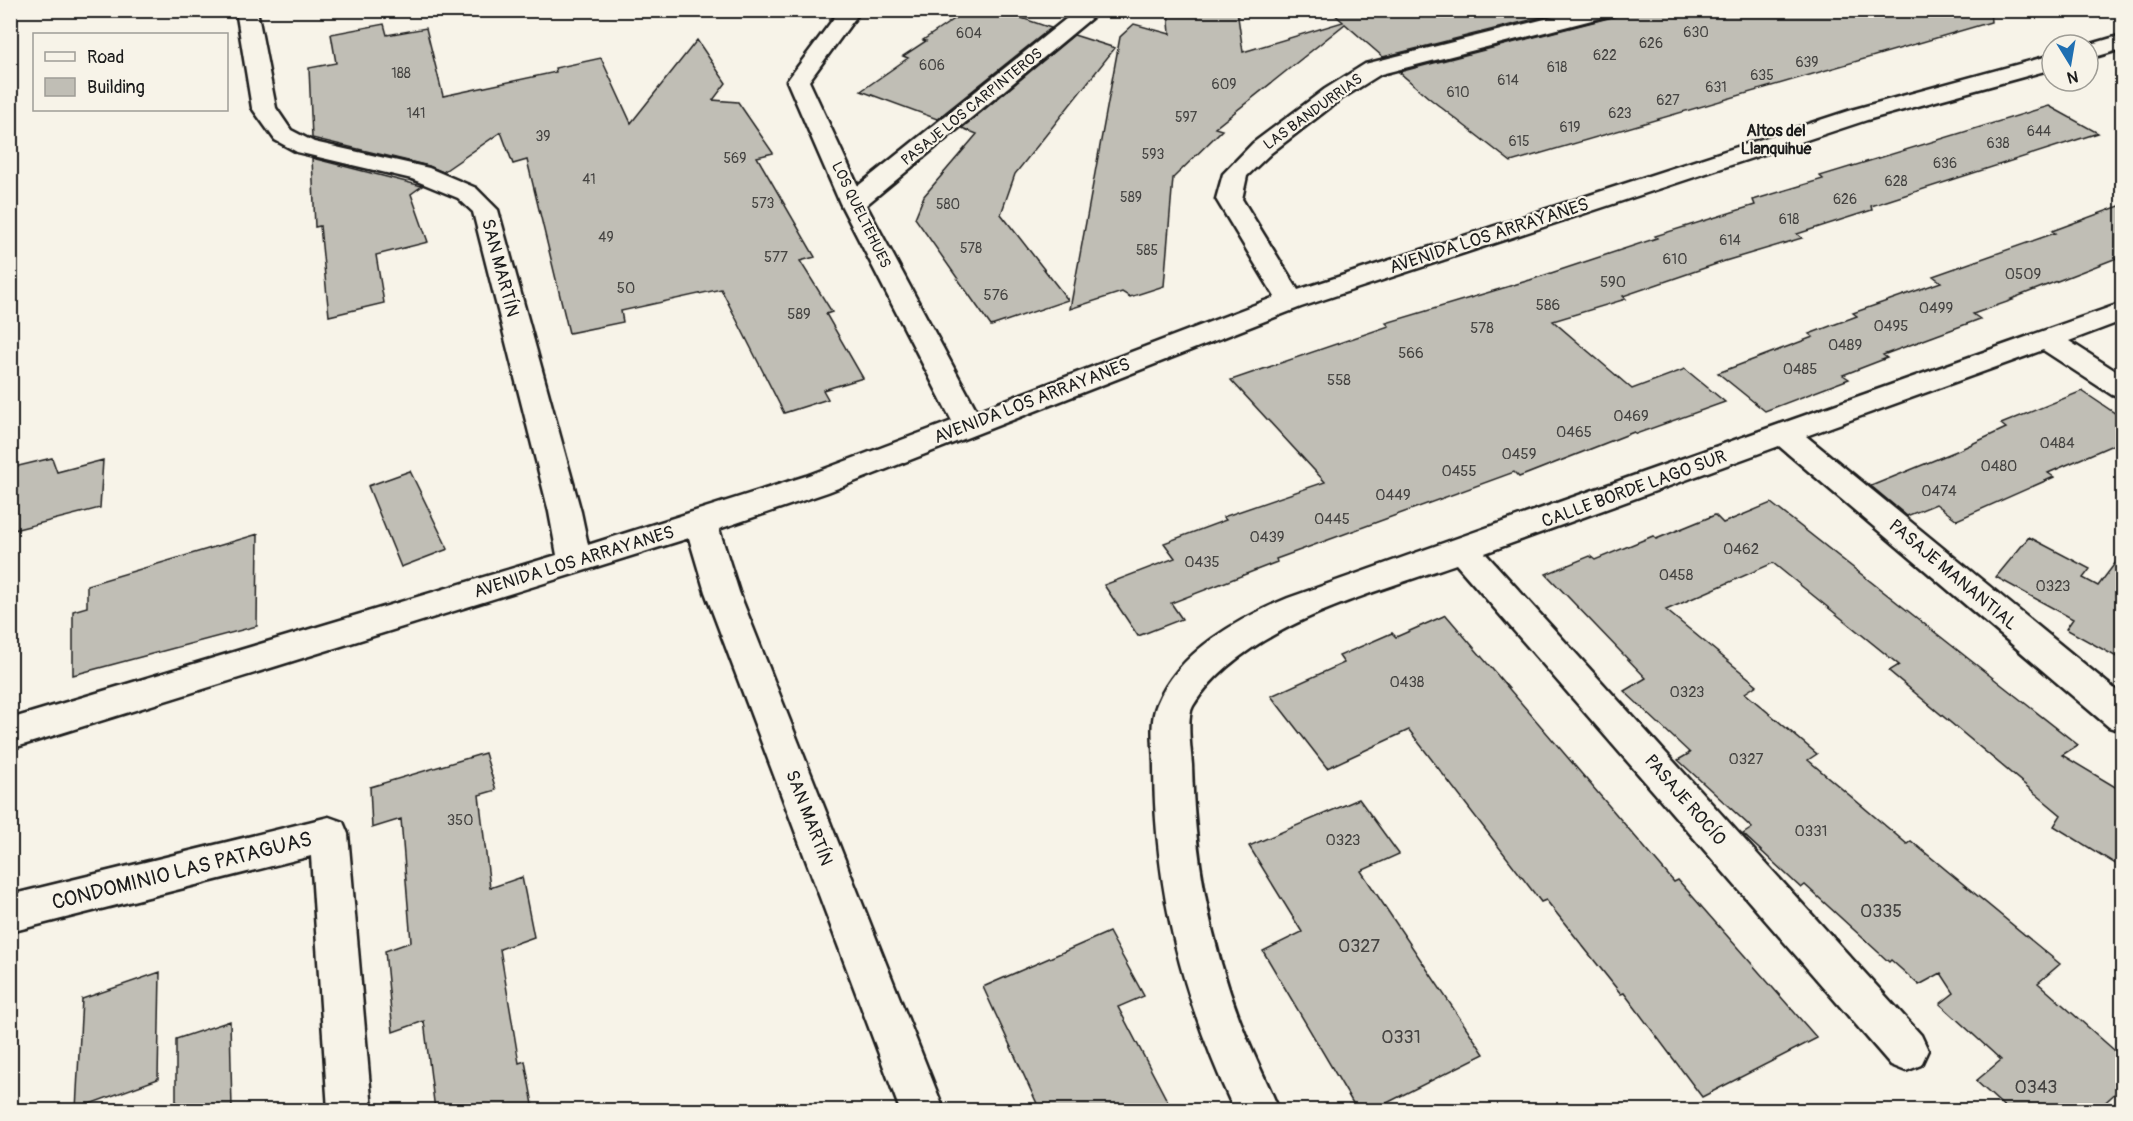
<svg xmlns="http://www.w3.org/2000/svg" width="2133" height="1121" font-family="Pangolin,sans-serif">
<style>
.building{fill:#c0beb5;stroke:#1c1c1c;stroke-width:1.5}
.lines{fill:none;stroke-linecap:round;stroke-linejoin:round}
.minor-casing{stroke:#1c1c1c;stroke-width:5}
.minor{fill:#f7f3e8;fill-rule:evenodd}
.labels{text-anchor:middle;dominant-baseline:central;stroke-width:4.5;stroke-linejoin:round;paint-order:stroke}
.far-number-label{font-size:14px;fill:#454442}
.far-street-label{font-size:15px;fill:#1c1c1c;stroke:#f7f3e8}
.number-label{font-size:15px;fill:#454442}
.far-neighbourhood-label{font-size:16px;font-weight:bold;fill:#1c1c1c;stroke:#f7f3e8}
.street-label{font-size:18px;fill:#1c1c1c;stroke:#f7f3e8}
.near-number-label{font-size:18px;fill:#454442}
.near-street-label{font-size:21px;fill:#1c1c1c;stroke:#f7f3e8}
</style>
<rect width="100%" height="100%" fill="#f7f3e8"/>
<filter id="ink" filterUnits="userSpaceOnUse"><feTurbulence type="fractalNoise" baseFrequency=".0167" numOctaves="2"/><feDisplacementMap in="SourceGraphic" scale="12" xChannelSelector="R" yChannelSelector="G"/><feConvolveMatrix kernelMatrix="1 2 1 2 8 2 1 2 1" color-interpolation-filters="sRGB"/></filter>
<g filter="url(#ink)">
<!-- building -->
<path class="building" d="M968,10h30l53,18 -114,91 -76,-28 47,-33 -5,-2 23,-15 -3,-1z
M1168,10h69l6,42 100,-30 -13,-12h240l-187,47 -38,-33 -130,104 7,2 -49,48 -9,108 -34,11 -8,-5 -52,17 50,-272 14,-13 36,10z
M1620,10h370l1,12 -480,140 -82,-64 -30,-26 217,-56z
M384,24l3,11 39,-7 17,68 113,-24 -1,-4 46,-10 30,65 66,-83 29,43 -13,17 25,2 35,51 -16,4 58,100 -15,4 32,51 -6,2 37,64 -40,12 5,9 -44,14 -63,-124 -100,22 2,11 -54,11 -42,-173 -14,4 -12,-32 -58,40 -14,-6 -117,-28 -3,-70 27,-5 -5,-29z
M1074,35l41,13 -100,126 -14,40 67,86 -77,26 -76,-108 9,-22 53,-62 -15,-6z
M2049,106l49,27 -227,73 1,4 -75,24 5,4 -77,23 -102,35 3,3 -73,22 79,68 53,-20 40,33 -89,32 -2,-2 -115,45 -5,-5 -238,87 1,3 -106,41 11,16 -44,17 -34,-51 71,-27 -11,-15 62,-23 -3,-3 102,-35 -94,-102 158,-54 -3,-3 144,-43 127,-42 -2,-2 100,-31 -2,-5 70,-21 -3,-3z
M312,158l110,28 -11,8 17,48 -52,13 8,48 -55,13 -9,-90 -5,1z
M2122,205v51l-111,43 2,1 -40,14 7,5 -97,36 4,3 -44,17 6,4 -84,32 -47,-38 95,-36 -4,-3 48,-18 -4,-3 88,-31 -8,-6 122,-43 -3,-2z
M2082,391l40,27v23l-74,32 6,4 -97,43 -21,-16 -29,12 -36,-30 88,-36 47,-22 -5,-4z
M52,458l5,14 46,-12 -3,48 -90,23v-63z
M410,471l38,78 -47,18 -33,-81z
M1771,503l307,242 -16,10 60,36v77l-68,-42 7,-11 -172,-144 10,-6 -126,-102 -107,47 91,75 -12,8 72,61 -9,6 99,84 4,-3 149,123 -22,19 84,74v30l-25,23h-89l-32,-29 25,-21 -61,-56 14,-11 -13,-20 -22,12 -28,-25 -2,2 -84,-77 -4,3 -58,-54 9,-6 -74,-68 12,-7 -66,-62 22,-13 -100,-104 44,-18 5,4 58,-24 3,3 59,-24 8,8z
M258,534l-1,92 -184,49v-64l14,-4v-22z
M2029,537l61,32 -7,9 15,8 24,-32v106l-56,-31 7,-10 -77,-42z
M1446,615l228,267 4,-2 139,158 -115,59 -78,-104 -3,1 -75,-94 -5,2 -132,-172 -82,38 -56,-72 73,-33 -5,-7 53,-23 4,4z
M485,753l11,37 -17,5 11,93 32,-11 12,60 -34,12 19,114 6,-2 9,49h-99l-11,-89 -31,11 -8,-81 26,-9 -10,-123 -29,9 -2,-41z
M1359,799l40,55 -38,17 123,183 -111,56h-16l-94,-159 39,-19 -53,-86z
M1109,932l35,64 -26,11 54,103h-132l-57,-123z
M160,972l-2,107 -82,30 6,-110z
M230,1021l2,89h-56v-71z"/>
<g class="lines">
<defs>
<path id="minor" d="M236,10h21l19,98 15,22 23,12 115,26 47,20 22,22 83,302 7,33 218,-69 146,-55 -112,-218 -53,-122 53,-71h21l-52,71 49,105 219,-176h24l-235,195 111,206 298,-114 -59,-98 7,-25 30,-31 72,-54 40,-25 216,-54h37l-3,4 -234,60 -40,25 -70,54 -24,23 -5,23 56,91 553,-180 201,-55v14l-185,51 -566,187 -473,185 -109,37 20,63 205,518h-44l-195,-518 -16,-54 -679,211v-30l547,-164 -8,-43 -76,-300 -15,-14 -46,-19 -115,-27 -22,-12 -23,-32z
M2122,35v14l-34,10v-14z
M2122,303v18l-53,20 53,34v23l-10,-3 -69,-45 -237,86 316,259v36l-13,-4 -330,-281 -294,107 436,482 7,15 -7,15 -15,6 -15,-6 -435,-501c-84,30 -214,62 -263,142 -7,12 -2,44 -1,59 2,89 17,174 49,258 11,30 26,58 38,87h-45c-52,-114 -79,-216 -80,-342 0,-20 -5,-45 3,-64 22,-53 81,-85 131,-106z
M329,817l14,5 5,12 24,276h-44l-17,-254 -301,76v-37z"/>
</defs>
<!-- minor casing -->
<use href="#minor" class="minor-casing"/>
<!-- minor -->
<use href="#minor" class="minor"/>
</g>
</g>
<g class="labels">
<!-- far-number labels -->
<g class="far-number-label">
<text x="1696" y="32">630</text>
<text x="969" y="33">604</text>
<text x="1651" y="43">626</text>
<text x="1605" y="55">622</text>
<text x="1807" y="62">639</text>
<text x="932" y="65">606</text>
<text x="1557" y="67">618</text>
<text x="401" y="73">188</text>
<text x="1762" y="75">635</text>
<text x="1508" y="80">614</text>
<text x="1224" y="84">609</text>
<text x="1716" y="87">631</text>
<text x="1458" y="92">610</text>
<text x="1668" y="100">627</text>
<text x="416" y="113">141</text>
<text x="1620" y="113">623</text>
<text x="1186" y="117">597</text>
<text x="1570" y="127">619</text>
<text x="2039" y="131">644</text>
<text x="543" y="136">39</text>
<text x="1519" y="141">615</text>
<text x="1998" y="143">638</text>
<text x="1153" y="154">593</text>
<text x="735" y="158">569</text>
<text x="1945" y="163">636</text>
<text x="589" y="179">41</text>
<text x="1896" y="181">628</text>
<text x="1131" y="197">589</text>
<text x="1845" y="199">626</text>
<text x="763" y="203">573</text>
<text x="948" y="204">580</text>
<text x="1789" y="219">618</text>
<text x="606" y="237">49</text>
<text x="1730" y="240">614</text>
<text x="971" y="248">578</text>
<text x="1147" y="250">585</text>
</g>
<!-- far-street labels -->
<g class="far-street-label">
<text transform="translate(972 107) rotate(-39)">PASAJE LOS CARPINTEROS</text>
<text transform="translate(1313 112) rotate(-36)">LAS BANDURRIAS</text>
<text transform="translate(861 215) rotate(64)">LOS QUELTEHUES</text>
</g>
<!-- number labels -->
<g class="number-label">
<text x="776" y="257">577</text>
<text x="1675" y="259">610</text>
<text x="2023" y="274">0509</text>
<text x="1613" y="282">590</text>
<text x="626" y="288">50</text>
<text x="996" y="295">576</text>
<text x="1548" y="305">586</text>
<text x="1936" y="308">0499</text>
<text x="799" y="314">589</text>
<text x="1891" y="326">0495</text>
<text x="1482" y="328">578</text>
<text x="1845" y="345">0489</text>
<text x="1411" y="353">566</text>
<text x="1800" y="369">0485</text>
<text x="1339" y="380">558</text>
<text x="1631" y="416">0469</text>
<text x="1574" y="432">0465</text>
<text x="2057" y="443">0484</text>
<text x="1519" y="454">0459</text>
<text x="1999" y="466">0480</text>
<text x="1459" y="471">0455</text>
<text x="1939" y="491">0474</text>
<text x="1393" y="495">0449</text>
<text x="1332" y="519">0445</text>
<text x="1267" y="537">0439</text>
<text x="1741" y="549">0462</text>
<text x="1202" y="562">0435</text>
<text x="1676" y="575">0458</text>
<text x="2053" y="586">0323</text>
<text x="1407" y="682">0438</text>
<text x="1687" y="692">0323</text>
<text x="1746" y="759">0327</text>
<text x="460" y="820">350</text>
<text x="1811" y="831">0331</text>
<text x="1343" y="840">0323</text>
</g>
<!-- far-neighbourhood labels -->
<g class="far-neighbourhood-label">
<text x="1776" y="131">Altos del<tspan x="1776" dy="18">Llanquihue</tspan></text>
</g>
<!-- street labels -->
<g class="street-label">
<text transform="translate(1489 236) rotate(-18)">AVENIDA LOS ARRAYANES</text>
<text transform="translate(500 268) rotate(75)">SAN MARTÍN</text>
<text transform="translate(1032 401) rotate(-21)">AVENIDA LOS ARRAYANES</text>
<text transform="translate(1634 489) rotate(-20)">CALLE BORDE LAGO SUR</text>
<text transform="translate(574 562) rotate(-17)">AVENIDA LOS ARRAYANES</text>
<text transform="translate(1953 575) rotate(40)">PASAJE MANANTIAL</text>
<text transform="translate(1685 800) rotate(49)">PASAJE ROCÍO</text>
<text transform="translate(809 818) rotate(69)">SAN MARTÍN</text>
</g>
<!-- near-number labels -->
<g class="near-number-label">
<text x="1881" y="911">0335</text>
<text x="1359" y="946">0327</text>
<text x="1401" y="1037">0331</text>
<text x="2036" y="1087">0343</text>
</g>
<!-- near-street labels -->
<g class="near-street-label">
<text transform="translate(182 871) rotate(-14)">CONDOMINIO LAS PATAGUAS</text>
</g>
</g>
<!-- margin -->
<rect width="2133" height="1121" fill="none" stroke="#f7f3e8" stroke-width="36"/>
<rect x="18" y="18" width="2097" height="1085" fill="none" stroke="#1c1c1c" stroke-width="2" filter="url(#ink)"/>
<!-- legend -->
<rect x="33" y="33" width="195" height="78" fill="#f7f3e8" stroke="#9f9d96" stroke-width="1.5"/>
<rect x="45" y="52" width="30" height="9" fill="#f7f3e8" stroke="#9f9d96" stroke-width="1.5"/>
<text x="87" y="63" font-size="18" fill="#1c1c1c">Road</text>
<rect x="45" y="78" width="30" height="18" fill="#c0beb5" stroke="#9f9d96" stroke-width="1.5"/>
<text x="87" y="93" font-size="18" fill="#1c1c1c">Building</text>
<!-- north arrow -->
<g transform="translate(2070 63) rotate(169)"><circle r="28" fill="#f7f3e8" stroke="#9f9d96" stroke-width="1.5"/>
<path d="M0-4.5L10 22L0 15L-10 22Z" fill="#1f6fb2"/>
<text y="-9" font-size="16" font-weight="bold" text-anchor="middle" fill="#1c1c1c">N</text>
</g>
</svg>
